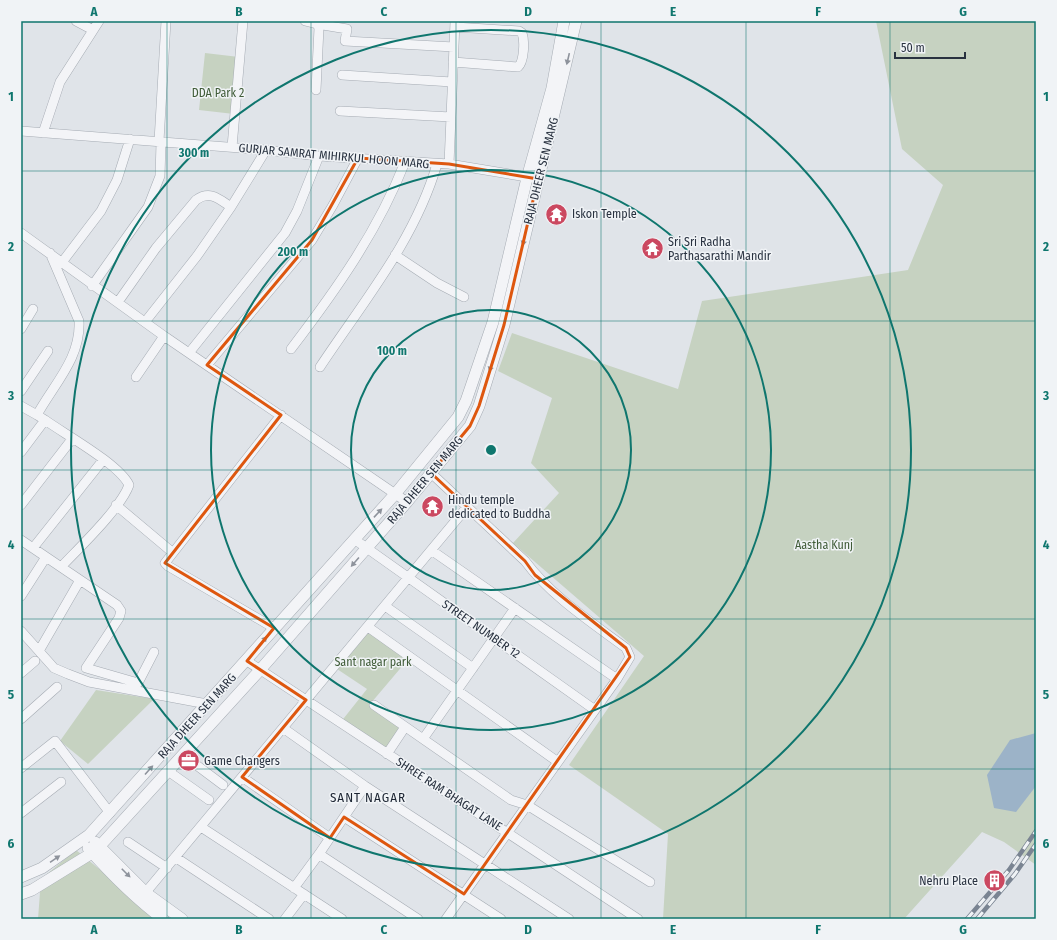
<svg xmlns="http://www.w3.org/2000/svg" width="1057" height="940" font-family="'Fira Sans Condensed',sans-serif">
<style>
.green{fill:#c6d2c1}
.water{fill:#9cb3c8}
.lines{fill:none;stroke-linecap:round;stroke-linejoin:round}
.minor-casing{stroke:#a5abb3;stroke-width:10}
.tertiary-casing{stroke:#a5abb3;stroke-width:12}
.minor{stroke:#f3f4f7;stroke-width:9}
.tertiary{stroke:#f3f4f7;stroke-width:11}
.rail-casing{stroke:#7a8492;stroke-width:4.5}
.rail{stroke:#f0f3f6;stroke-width:3;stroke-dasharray:9;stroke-linecap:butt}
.oneway{fill:#8e939c}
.marked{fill:none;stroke:#de570f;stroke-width:3;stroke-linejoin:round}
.grid{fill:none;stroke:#0f766e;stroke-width:1;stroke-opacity:0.55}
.ring{fill:none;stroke:#0f766e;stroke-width:2}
.labels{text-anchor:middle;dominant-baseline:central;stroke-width:3;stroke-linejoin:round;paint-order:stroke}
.park-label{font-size:12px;fill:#3f5b37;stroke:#f0f3f6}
.street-label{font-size:12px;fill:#293240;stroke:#f0f3f6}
.poi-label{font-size:12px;fill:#293240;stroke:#f0f3f6;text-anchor:start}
.neighbourhood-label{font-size:13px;letter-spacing:1px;fill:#1b2331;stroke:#f0f3f6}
.centre{fill:#0f766e;stroke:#f0f3f6;stroke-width:2}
.ring-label{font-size:12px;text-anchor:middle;font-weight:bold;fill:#0f766e;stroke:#f0f3f6;stroke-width:3;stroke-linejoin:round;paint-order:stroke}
.neatline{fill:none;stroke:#0f766e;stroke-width:1.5}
.grid-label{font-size:13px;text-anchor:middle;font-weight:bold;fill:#0f766e}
</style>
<rect width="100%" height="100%" fill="#e0e4e9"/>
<!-- green -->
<path class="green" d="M876,21h160v844l-32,-23 -22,-10 -78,87h-241l5,-85 -99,-69 75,-109 -131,-113 46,-50 -28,-30 21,-65 -54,-27 14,-38 166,56 24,-88 206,-31 35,-85 -41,-36z
M205,53l34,4 -5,57 -35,-4z
M368,627l42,30 -39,46 32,26 -16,25 -47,-31 27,-34 -33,-22z
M96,690l58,9 -66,65 -28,-23z
M76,850l84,69h-122l3,-40z"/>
<!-- water -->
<path class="water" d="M1036,733v53l-20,26 -22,-4 -7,-33 23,-35z"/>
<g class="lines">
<defs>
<path id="minor" d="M76,21l17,9
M305,21l12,3 2,4 -3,62
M317,24l30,5 -2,12 109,6
M453,62l65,5c6,-5 7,-26 4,-34l-3,-2 -64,-4
M342,75l110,7
M340,111l111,6
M21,131l245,19 53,6 130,8 84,14
M43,133l17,-51 39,-61
M232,147l11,-126
M449,164l6,-142
M21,233l143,103 243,166
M395,255l42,28 27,14
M63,261l38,-50 16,-31 13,-41
M92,286l56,-79 12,-31 1,-33 -2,-2 7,-120
M118,302l38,-54 40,-48c14,-10 23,-1 35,7
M145,322l52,-66 34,-49 35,-57
M21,329l12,-20
M291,349c45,-59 87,-118 114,-187
M189,353l96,-120 12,-22 22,-55
M207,365l105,-125 21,-35 25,-47
M320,367c43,-65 95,-127 117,-203
M136,377l28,-41
M21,391l27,-40
M21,406l16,9
M45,420c21,15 74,44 84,65 -8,23 -50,63 -68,82
M21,452l24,-32 -8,-5c17,-31 44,-57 42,-94l-29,-68
M431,473l94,88c26,35 66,61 101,87l4,9 -13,22 -171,240
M21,505l51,-66
M116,505l56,47
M354,539l241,171
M21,540l96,65 4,6 -2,7 -33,50 52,15 16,-31
M33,548l70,-88
M431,550l186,129
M21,596l25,-39
M385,606l88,62
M368,627l190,135
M274,628l-106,-62 -3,-3 116,-148
M21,631l33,37 14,6 21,8 118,22
M39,651l41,-71
M247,661l391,258
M21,673l14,-12
M374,705l137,95 16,5 123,77
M21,719l36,-32
M283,728l82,58 204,133
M423,739l92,-131
M387,754l18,-27
M183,755l40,30
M21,768l34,-27 55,72
M168,771l41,29
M242,777l88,61
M21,813l40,-31
M344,817l157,102
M201,827l141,92
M128,842l39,26
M319,854l99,65
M175,857l94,62
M294,888l25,-34 46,-68
M141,898l326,-391
M285,919l19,-25"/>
<path id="tertiary" d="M95,842l51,51 36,26
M88,848c24,27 47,50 75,71
M21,877l21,-9 47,-33 307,-342 62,-76 8,-16 27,-79 34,-144 25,-90 12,-67
M21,894l11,-4 60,-37 7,-6 161,-177 147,-168 63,-76 9,-20 25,-81 72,-304"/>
</defs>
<!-- minor casing -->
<use href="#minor" class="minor-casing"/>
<!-- tertiary casing -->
<use href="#tertiary" class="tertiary-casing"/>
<!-- minor -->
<use href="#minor" class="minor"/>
<!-- tertiary -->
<use href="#tertiary" class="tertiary"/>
<defs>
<path id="rail" d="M967,919l42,-49 27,-39
M977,919l38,-45 21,-30"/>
</defs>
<!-- rail casing -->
<use href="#rail" class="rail-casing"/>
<!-- rail -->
<use href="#rail" class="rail"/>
</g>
<!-- one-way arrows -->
<defs><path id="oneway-solid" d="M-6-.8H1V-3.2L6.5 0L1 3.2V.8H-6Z"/></defs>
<g class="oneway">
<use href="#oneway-solid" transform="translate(568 59) rotate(103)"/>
<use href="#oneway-solid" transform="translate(524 240) rotate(103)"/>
<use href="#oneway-solid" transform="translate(491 366) rotate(107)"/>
<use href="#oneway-solid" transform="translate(378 513) rotate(-47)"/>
<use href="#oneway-solid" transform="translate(355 562) rotate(131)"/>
<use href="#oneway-solid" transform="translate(263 641) rotate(-50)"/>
<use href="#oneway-solid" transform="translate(149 770) rotate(-48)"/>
<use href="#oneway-solid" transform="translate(55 859) rotate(-34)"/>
<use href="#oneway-solid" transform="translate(126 873) rotate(45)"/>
</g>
<!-- marked area -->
<path class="marked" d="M358,158l91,6 89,15 -34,146 -25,81 -9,20 -39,47 94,88 10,14 91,73 4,9 -166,237 -120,-77 -14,21 -88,-61 64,-77 -59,-39 27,-33 -109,-65 116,-148 -74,-50 105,-125z"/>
<!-- grid -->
<path class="grid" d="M167,21v898M311,21v898M456,21v898M601,21v898M746,21v898M890,21v898M21,171h1015M21,321h1015M21,470h1015M21,619h1015M21,769h1015"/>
<!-- distance rings -->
<g class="ring">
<circle cx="491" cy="450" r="140"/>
<circle cx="491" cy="450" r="280"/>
<circle cx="491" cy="450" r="420"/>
</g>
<!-- icons -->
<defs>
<symbol id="temple-disc" viewBox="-11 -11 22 22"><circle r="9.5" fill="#cb4860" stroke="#f0f3f6"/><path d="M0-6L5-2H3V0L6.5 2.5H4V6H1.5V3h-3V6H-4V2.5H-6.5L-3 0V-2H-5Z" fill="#fff"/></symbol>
<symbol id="office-disc" viewBox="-11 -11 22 22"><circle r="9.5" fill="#cb4860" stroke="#f0f3f6"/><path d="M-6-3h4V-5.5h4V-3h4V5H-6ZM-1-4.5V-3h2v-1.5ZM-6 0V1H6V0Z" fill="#fff"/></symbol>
<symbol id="building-disc" viewBox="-11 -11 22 22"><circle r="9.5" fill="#cb4860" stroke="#f0f3f6"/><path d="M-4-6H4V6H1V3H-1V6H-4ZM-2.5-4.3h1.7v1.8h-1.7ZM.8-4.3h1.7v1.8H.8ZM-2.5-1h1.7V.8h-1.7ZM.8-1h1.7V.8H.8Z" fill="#fff"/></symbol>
</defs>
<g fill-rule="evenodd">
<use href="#temple-disc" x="544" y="202" width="25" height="25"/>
<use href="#temple-disc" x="640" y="236" width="25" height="25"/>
<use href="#temple-disc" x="420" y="494" width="25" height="25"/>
<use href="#office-disc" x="176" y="748" width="25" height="25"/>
<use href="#building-disc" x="982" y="868" width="25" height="25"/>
</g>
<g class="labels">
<!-- park labels -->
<g class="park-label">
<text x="218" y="93">DDA Park 2</text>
<text x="824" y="545">Aastha Kunj</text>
<text x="373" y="662">Sant nagar park</text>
</g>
<!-- street labels -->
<g class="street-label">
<text transform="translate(334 156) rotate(5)">GURJAR SAMRAT MIHIRKUL HOON MARG</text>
<text transform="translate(541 171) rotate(-76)">RAJA DHEER SEN MARG</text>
<text transform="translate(425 480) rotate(-50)">RAJA DHEER SEN MARG</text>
<text transform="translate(481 629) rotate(35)">STREET NUMBER 12</text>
<text transform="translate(197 716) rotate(-48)">RAJA DHEER SEN MARG</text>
<text transform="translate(449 794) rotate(33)">SHREE RAM BHAGAT LANE</text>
</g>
<!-- poi labels -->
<g class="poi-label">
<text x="572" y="214">Iskon Temple</text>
<text x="668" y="242">Sri Sri Radha<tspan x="668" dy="14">Parthasarathi Mandir</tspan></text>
<text x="448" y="500">Hindu temple<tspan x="448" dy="14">dedicated to Buddha</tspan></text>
<text x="204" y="761">Game Changers</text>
<text x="978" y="881" text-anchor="end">Nehru Place</text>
</g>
<!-- neighbourhood labels -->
<g class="neighbourhood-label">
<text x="368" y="797">SANT NAGAR</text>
</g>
</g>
<circle cx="491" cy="450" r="6" class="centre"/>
<g class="ring-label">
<text x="194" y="157">300 m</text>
<text x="293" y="256">200 m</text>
<text x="392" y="355">100 m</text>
</g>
<!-- border -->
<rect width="1057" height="940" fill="none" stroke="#f0f3f6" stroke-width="44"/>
<!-- scale -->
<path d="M895 52v6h70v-6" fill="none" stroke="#293240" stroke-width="2"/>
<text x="901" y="52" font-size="12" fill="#293240" stroke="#f0f3f6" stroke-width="3" paint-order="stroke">50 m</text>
<rect x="22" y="22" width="1013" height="896" class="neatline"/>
<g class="grid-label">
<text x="94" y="16">A</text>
<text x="239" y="16">B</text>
<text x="384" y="16">C</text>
<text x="528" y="16">D</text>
<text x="673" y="16">E</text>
<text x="818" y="16">F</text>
<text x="963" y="16">G</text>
<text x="11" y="101">1</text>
<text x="1046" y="101">1</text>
<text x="11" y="251">2</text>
<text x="1046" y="251">2</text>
<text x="11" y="400">3</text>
<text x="1046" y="400">3</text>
<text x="11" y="549">4</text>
<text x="1046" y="549">4</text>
<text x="11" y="699">5</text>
<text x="1046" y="699">5</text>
<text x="11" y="848">6</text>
<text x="1046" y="848">6</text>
<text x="94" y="934">A</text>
<text x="239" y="934">B</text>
<text x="384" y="934">C</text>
<text x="528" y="934">D</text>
<text x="673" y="934">E</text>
<text x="818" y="934">F</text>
<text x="963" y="934">G</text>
</g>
</svg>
